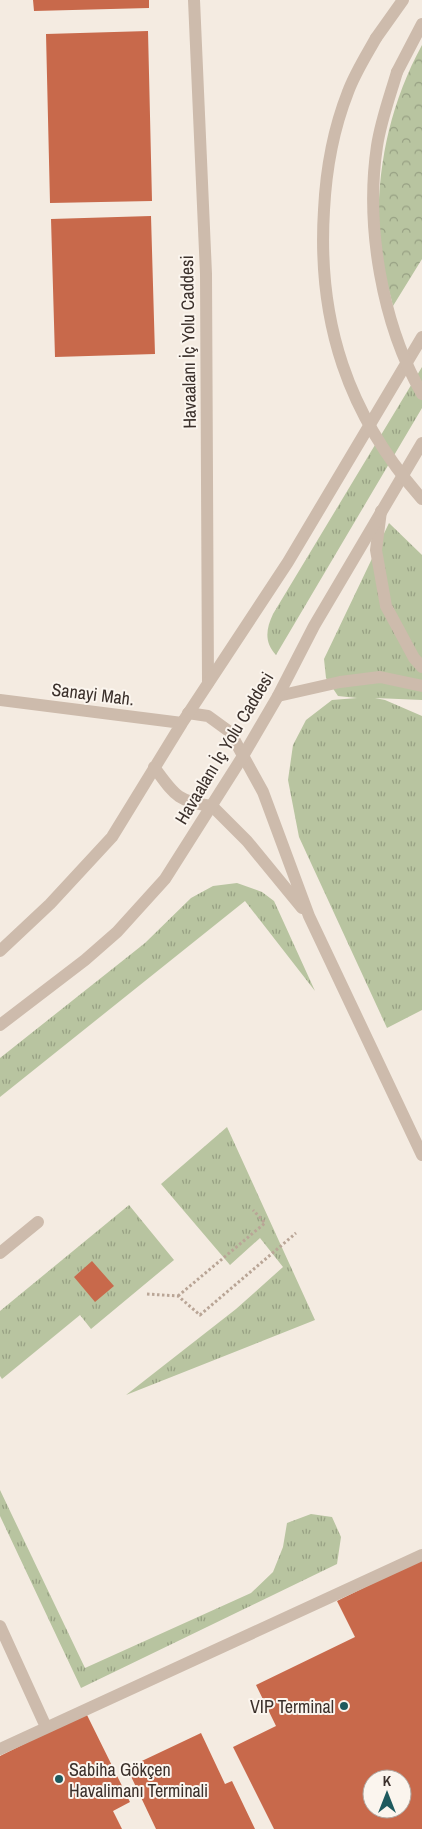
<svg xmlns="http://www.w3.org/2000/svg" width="422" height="1829" font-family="'Archivo Narrow',sans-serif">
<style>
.grass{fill:url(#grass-tufts)}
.forest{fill:url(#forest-crowns)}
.building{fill:#c8694b;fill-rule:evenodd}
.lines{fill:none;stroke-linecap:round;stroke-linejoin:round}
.path{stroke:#b9a596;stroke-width:3;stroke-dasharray:2.5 2.5;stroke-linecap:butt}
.lane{stroke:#cdbbac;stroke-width:12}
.street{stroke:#cdbbac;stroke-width:12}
.street-bridge{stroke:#cdbbac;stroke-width:12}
.poi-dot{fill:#1f5a5e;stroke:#fbf5ee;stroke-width:2}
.labels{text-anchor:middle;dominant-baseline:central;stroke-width:4;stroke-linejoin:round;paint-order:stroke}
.street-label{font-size:18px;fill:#3b302b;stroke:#fbf5ee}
.poi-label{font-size:18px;fill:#3b302b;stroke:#fbf5ee;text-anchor:end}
</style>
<defs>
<pattern id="grass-tufts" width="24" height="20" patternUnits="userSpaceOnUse" patternTransform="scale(1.25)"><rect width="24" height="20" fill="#b8c4a0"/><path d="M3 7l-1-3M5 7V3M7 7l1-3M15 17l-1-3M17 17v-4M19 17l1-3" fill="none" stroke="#97a083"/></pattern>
<pattern id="forest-crowns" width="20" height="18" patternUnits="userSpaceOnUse" patternTransform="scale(1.25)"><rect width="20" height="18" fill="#b8c4a0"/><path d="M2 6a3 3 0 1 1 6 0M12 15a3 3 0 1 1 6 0" fill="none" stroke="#97a083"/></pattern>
</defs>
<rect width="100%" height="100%" fill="#f4ebe1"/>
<!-- grass -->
<path class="grass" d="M422,367v41l-146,247c-12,-13 -10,-26 -3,-41z
M389,523l33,32v145l-47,-2 10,2 37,16v294l-35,18 -88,-191 -11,-57 5,-35 13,-25 26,-20 25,-2 -19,-2 -12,-18 -2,-19z
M237,883l25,9 12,9 41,90 -70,-90 -245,196v-39l145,-115 46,-45 22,-12z
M227,1127l88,193 -189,75 110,-86 47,-42 -23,-29 -30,27 -69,-81z
M129,1205l45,55 -83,69 -11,-14 -78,64 -2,-3v-65z
M0,1490l85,178 166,-75 22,-21 10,-25 4,-24 24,-9 21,3 9,20 -4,27 -256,124 -81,-172z"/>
<!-- forest -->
<path class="forest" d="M422,45v214l-29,47c-5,-21 -13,-45 -14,-67 -3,-69 10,-133 43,-194z"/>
<!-- building -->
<path class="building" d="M33,0h116v8l-115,3z
M148,31l4,170 -102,2 -4,-169z
M151,216l4,138 -100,3 -4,-138z
M92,1261l22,25 -19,16 -21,-25z
M422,1559v270h-148l-41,-82 43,-21 -20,-41 99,-48 -18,-36zM372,1779h30v30h-30z
M86,1713l44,89 -17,9 9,18h-122v-73z
M201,1733l24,51 7,-3 23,48h-99l-29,-61z"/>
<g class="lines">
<!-- path -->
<path class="path" d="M147,1294l31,2 22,19 96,-82
M178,1296l87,-73 -12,-13"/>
<!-- lane -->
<path class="lane" d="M194,0l12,274 2,409
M381,511l-5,39 10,56 28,52 8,9
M278,696l62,-14 40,-5 42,9
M188,713l20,3 22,16 33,60 46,124 113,239
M212,806l35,35 55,67
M0,1253l38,-31
M0,1626l46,101
M0,1749l422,-194"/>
<!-- street -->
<path class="street" d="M376,38l27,-38
M397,72l25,-48
M0,700l182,23
M154,767c20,27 23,35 58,39
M0,951l50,-47 62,-67 70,-114 106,-161 134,-225
M0,1025l85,-65 32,-28 48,-53 78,-123 35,-60 36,-70 108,-183"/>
<!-- street-bridge -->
<path class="street-bridge" d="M376,38c-10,18 -21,35 -28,54 -15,38 -22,78 -24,118 -7,112 24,205 98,289
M397,72c-7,24 -16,48 -20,74 -12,80 5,178 45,248"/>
</g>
<!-- markers -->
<g class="poi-dot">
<circle cx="344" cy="1706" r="5"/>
<circle cx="59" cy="1779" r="5"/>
</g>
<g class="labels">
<!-- street labels -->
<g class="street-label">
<text transform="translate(188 342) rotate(-91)">Havaalanı İç Yolu Caddesi</text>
<text transform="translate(93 694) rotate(7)">Sanayi Mah.</text>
<text transform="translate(224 748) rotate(-59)">Havaalanı İç Yolu Caddesi</text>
</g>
<!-- poi labels -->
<g class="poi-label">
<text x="334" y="1706">VIP Terminal</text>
<text x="69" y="1769" text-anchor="start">Sabiha Gökçen<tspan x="69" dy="21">Havalimanı Terminali</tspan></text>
</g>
</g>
<!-- north arrow -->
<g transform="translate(387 1794)"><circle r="24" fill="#fbf5ee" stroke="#aea6a0"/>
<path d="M0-4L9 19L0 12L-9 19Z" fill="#1f5a5e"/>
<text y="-8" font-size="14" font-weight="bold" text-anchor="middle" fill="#3b302b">K</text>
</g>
</svg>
